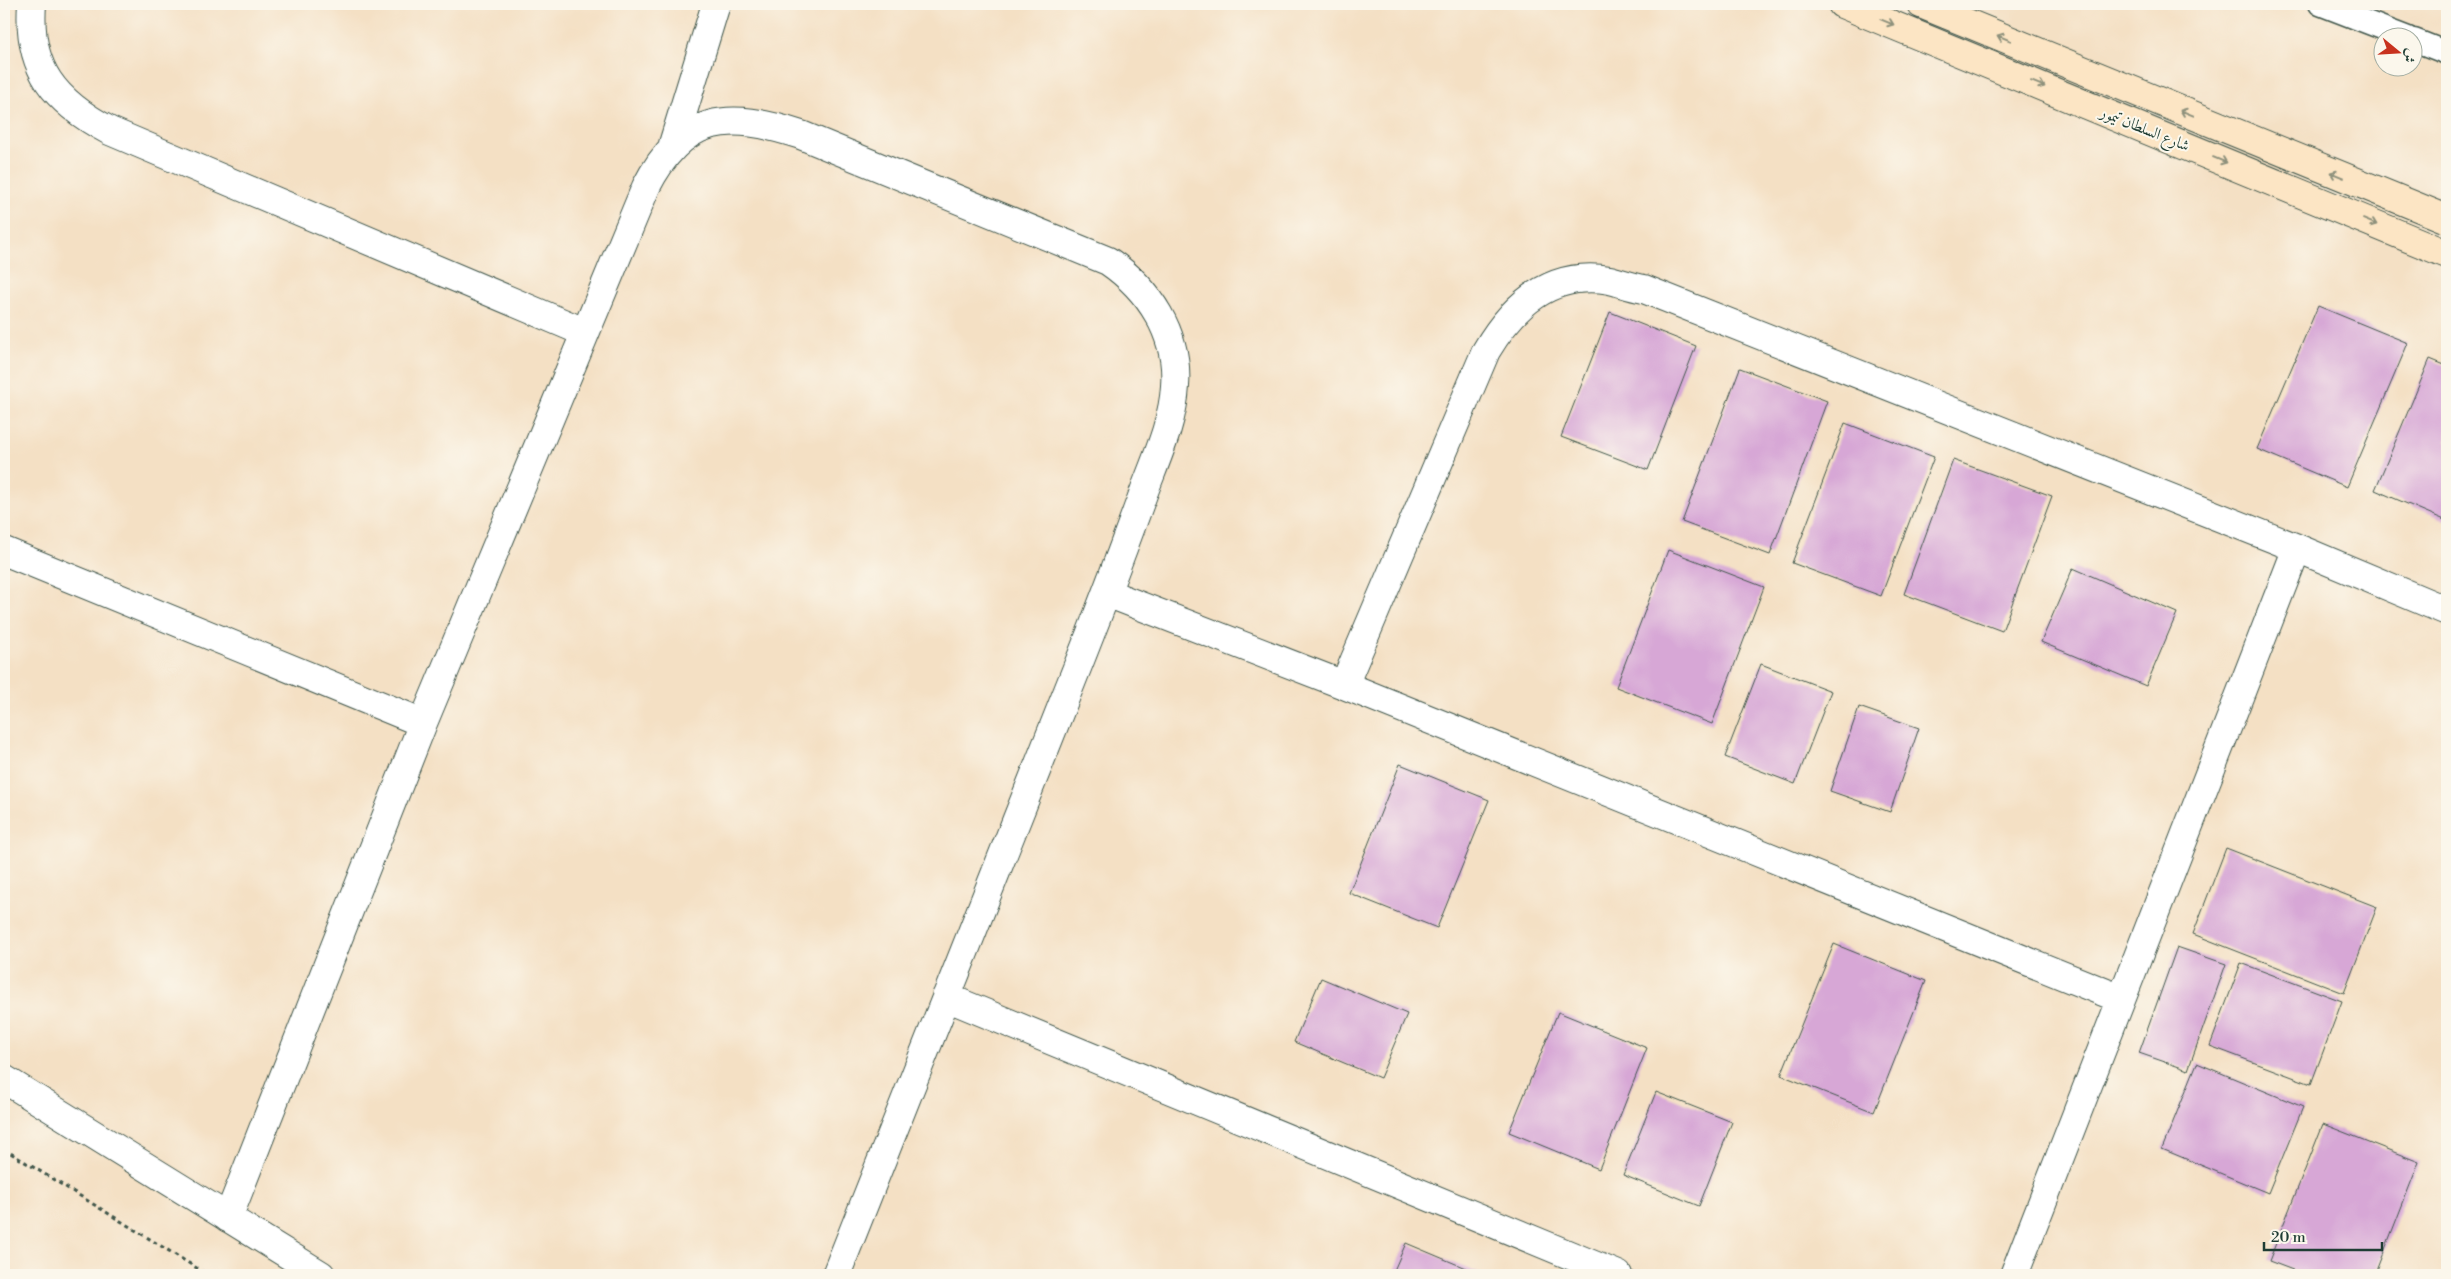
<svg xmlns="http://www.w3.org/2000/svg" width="2451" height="1279" font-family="'Libre Bodoni',Amiri,serif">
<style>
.building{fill:#d7a7d6}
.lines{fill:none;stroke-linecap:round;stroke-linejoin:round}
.service-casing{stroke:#3f554a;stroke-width:25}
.minor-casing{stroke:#3f554a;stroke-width:30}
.secondary-casing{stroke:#3f554a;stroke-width:30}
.path{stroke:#3f554a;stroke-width:3;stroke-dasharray:4 4;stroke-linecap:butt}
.service{stroke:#fff;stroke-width:22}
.minor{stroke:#fff;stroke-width:28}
.secondary{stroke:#fce5c4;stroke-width:28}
.oneway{stroke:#8e917c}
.labels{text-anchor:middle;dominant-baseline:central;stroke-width:4;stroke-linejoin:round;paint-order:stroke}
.street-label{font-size:16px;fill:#1f3d34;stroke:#fbf7ec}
</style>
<rect width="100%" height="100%" fill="#fbf7ec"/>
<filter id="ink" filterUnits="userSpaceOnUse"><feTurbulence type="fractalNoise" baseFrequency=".02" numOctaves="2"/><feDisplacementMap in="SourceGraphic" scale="10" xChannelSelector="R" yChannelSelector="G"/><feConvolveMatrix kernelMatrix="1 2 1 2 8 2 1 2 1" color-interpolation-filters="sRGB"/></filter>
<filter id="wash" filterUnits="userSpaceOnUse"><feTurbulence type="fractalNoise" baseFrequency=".0096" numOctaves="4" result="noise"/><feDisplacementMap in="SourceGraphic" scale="20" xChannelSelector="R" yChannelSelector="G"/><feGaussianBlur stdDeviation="1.12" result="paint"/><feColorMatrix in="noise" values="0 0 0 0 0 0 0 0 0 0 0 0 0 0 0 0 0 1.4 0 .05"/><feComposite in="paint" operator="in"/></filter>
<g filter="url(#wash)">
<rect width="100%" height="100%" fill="#f4e0c4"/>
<g id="blocks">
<!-- building -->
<path class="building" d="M2318,306l90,37 -61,144 -90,-38z
M1610,312l86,34 -48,124 -87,-33z
M2430,359l17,7v155l-72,-31z
M1740,368l87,33 -57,154 -88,-33z
M1845,423l89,34 -53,139 -89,-33z
M1953,460l99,36 -50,135 -98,-37z
M1668,550l96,37 -52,137 -96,-37z
M2073,568l104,45 -31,73 -105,-44z
M1761,664l70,27 -36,93 -70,-27z
M1859,707l60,21 -29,84 -60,-21z
M1400,764l89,36 -52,128 -88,-35z
M2226,848l151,59 -33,86 -151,-59z
M1834,944l92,37 -52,131 -93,-37z
M2177,947l49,17 -38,106 -49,-17z
M2241,963l101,38 -31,83 -101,-38z
M1321,978l86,36 -27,64 -86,-36z
M1558,1012l89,36 -48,121 -90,-37z
M2197,1063l106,44 -35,86 -106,-44z
M1656,1092l76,30 -33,84 -76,-31z
M2323,1124l96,38 -44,113h-69l-37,-14z
M1406,1243l76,32h-90z"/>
</g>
</g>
<g filter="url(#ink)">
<use href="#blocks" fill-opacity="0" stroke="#3f554a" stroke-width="1"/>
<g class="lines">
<defs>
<path id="service" d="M2320,4l88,34
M2414,40l33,13"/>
<path id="minor" d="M32,4c-5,65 23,98 78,127l474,201
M673,144l43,-140
M4,551l419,172
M1107,593l237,92 777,314
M1344,685l142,-334c27,-46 65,-81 124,-71 11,3 23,7 34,9l653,259 150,63
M946,997l672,278
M4,1079l317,196
M228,1218l195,-495 223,-536c37,-73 82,-76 155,-52l307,126c41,28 71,73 67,125 -2,38 -20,75 -33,111 -22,60 -45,121 -69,181 -79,199 -158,398 -237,597
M2014,1275l283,-727"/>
<path id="secondary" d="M1842,4l605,250
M1921,4l526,215"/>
</defs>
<!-- service casing -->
<use href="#service" class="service-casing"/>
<!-- minor casing -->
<use href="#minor" class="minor-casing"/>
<!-- secondary casing -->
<use href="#secondary" class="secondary-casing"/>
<!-- path -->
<path class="path" d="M4,1149l204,126"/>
<!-- service -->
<use href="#service" class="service"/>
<!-- minor -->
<use href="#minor" class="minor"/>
<!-- secondary -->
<use href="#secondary" class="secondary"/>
</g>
<!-- one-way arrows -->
<defs><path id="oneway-shaft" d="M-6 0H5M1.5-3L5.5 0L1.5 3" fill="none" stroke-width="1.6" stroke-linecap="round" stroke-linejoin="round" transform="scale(1.25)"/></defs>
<g class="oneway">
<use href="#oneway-shaft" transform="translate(1887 22) rotate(22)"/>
<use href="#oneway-shaft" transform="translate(2004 38) rotate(-158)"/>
<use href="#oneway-shaft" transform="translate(2038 84) rotate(22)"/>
<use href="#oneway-shaft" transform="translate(2187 113) rotate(-158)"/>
<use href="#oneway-shaft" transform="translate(2220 160) rotate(22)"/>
<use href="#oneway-shaft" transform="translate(2337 175) rotate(-158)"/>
<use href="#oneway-shaft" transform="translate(2370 222) rotate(22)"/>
</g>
</g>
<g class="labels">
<!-- street labels -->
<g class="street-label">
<text transform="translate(2145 129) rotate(22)">شارع السلطان تيمور</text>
</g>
</g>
<!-- margin -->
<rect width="2451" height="1279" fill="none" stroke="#fbf7ec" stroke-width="20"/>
<!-- north arrow -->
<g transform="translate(2398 52) rotate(108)"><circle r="24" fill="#fbf7ec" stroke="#a3ada2"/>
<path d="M0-4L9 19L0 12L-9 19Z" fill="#c8321e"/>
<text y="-8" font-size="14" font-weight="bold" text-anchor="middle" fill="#1f3d34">ش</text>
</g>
<!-- scale -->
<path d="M2264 1242v8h118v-8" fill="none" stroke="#1f3d34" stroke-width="2.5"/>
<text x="2271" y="1242" font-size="15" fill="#1f3d34" stroke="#fbf7ec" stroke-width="4" paint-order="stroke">20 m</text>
</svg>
